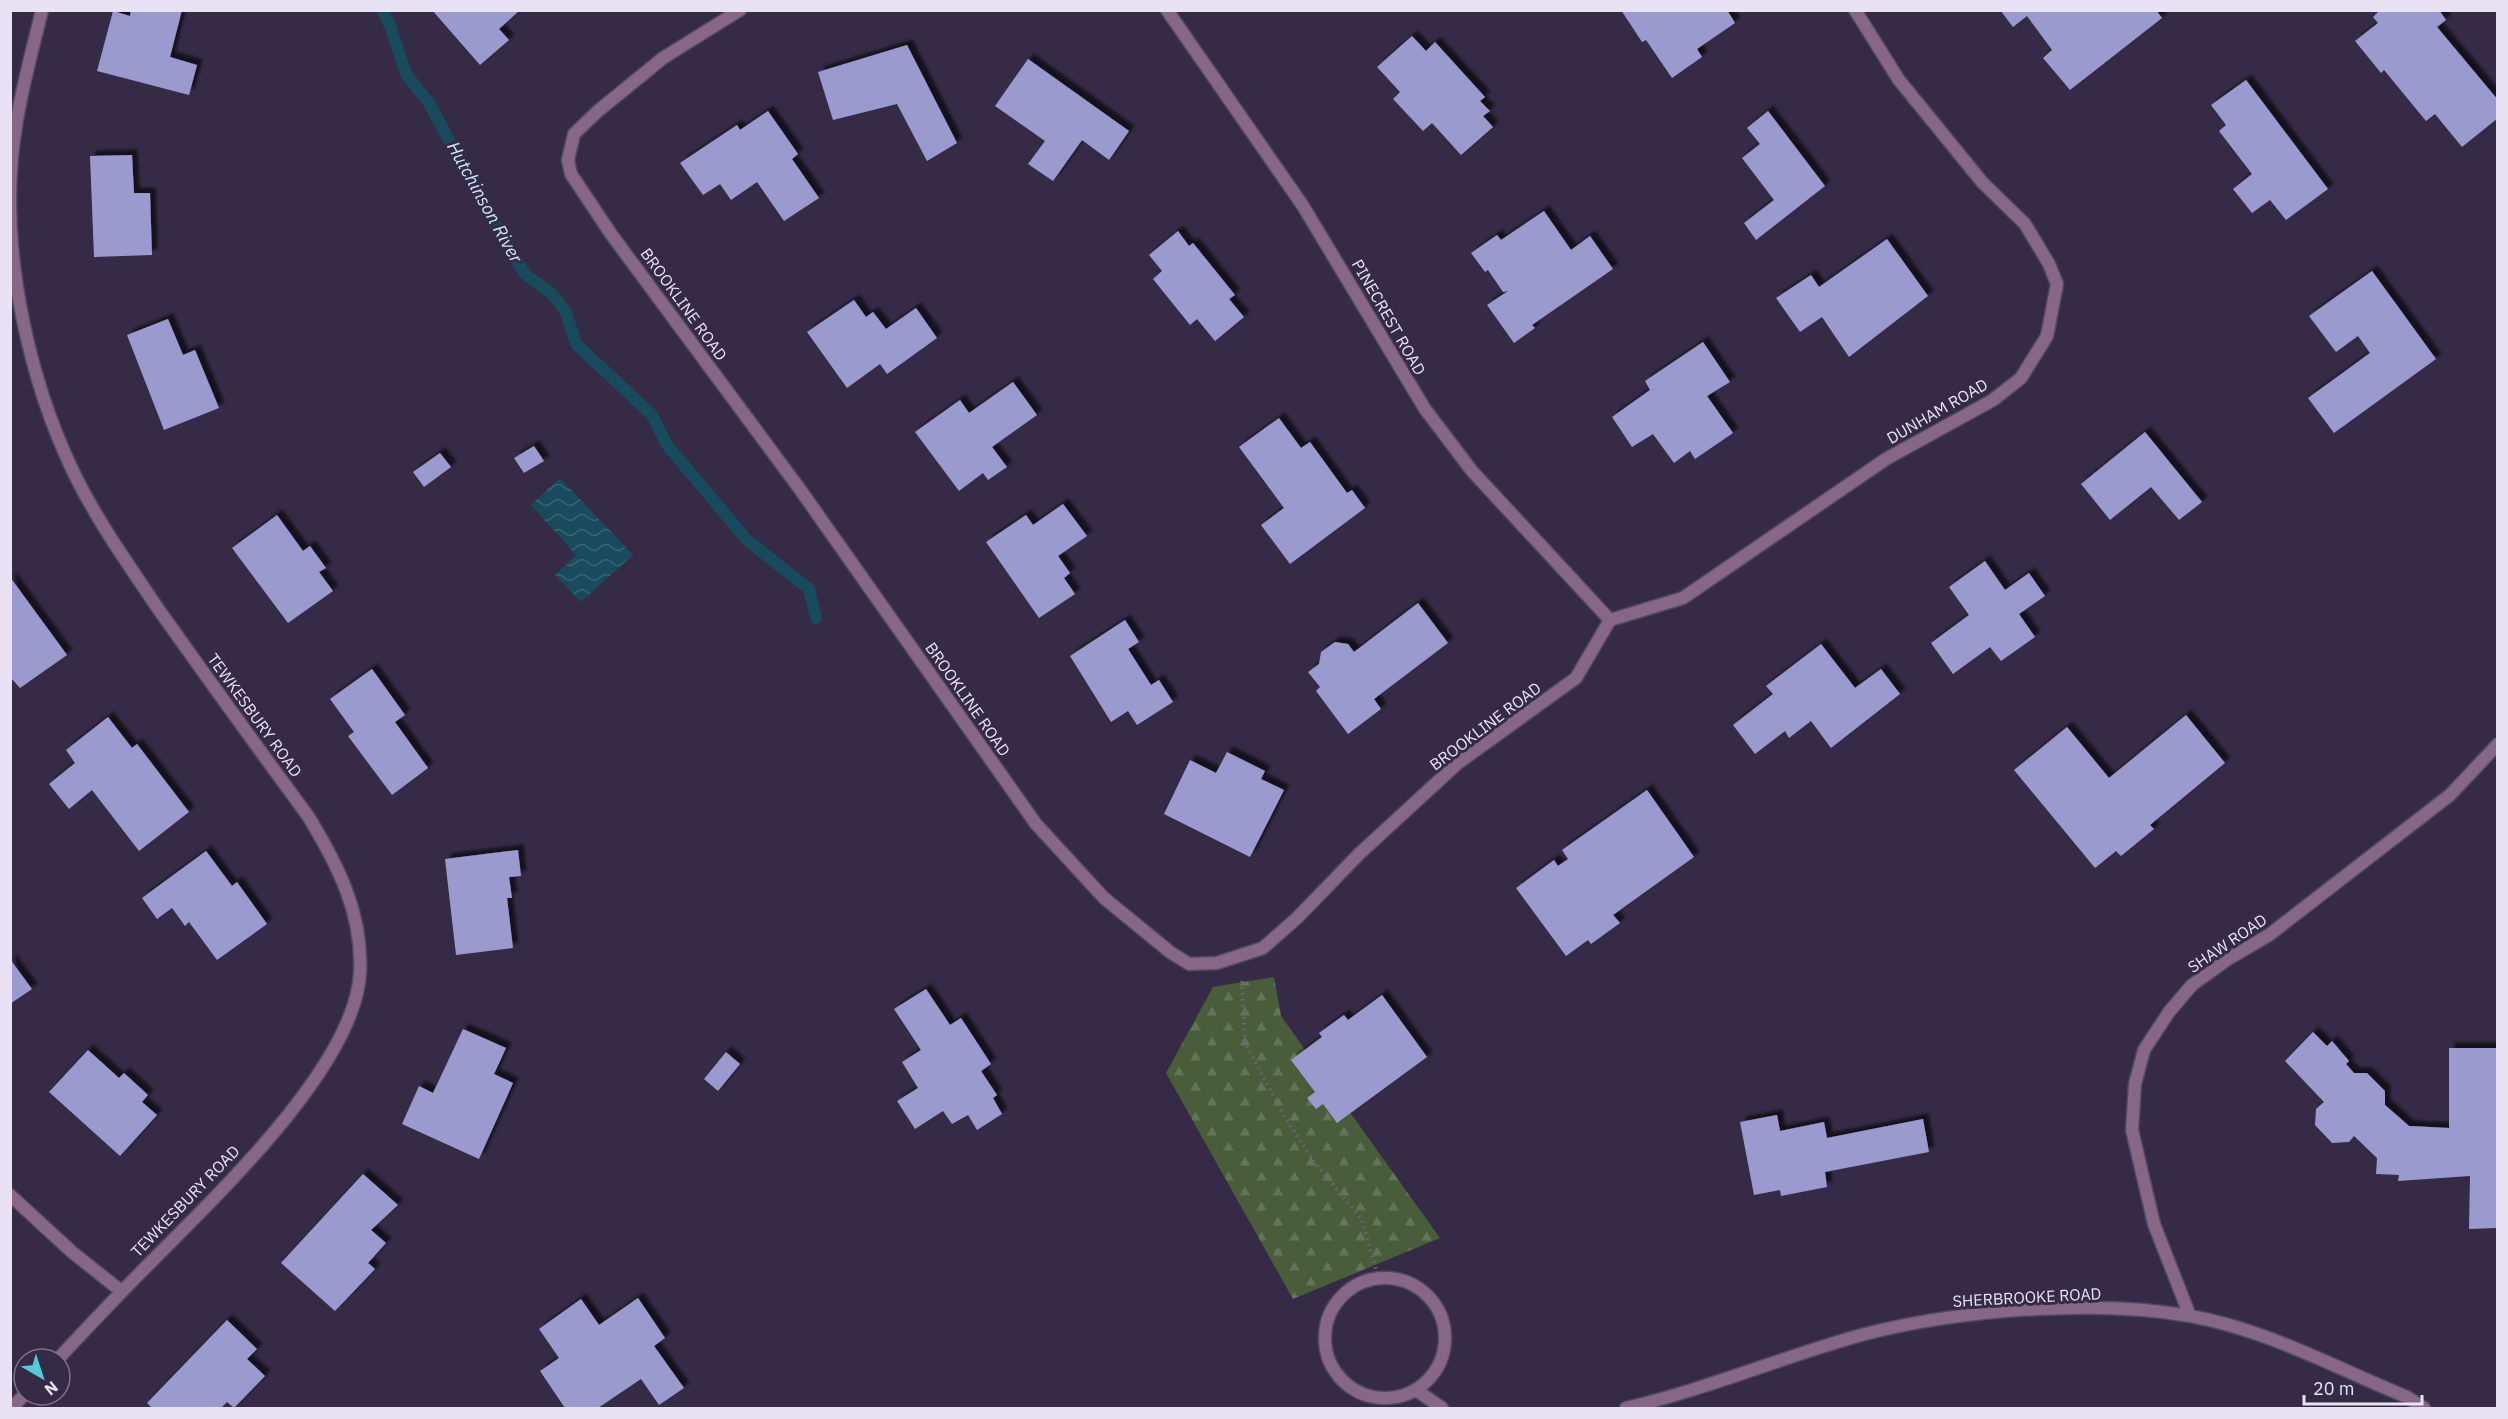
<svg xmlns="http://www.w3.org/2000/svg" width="2508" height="1419" font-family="'IBM Plex Sans',sans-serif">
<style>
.forest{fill:url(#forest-firs)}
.water{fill:url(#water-waves)}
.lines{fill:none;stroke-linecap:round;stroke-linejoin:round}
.stream{stroke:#174b5d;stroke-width:12}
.building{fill:#9b9acf;filter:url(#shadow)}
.minor-casing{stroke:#524862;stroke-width:15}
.path{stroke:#6c637b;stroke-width:4;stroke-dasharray:1.5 4.5;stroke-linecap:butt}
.minor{stroke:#876786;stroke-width:12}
.labels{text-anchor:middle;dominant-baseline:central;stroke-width:6;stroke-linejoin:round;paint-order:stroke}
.street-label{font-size:16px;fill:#e8e2f4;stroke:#352b46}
.water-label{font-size:18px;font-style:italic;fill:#c5e9f8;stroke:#352b46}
</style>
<defs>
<pattern id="forest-firs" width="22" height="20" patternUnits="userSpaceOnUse" patternTransform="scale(1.5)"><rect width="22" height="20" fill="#495d3a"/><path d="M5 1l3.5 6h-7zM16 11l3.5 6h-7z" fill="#637457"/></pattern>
<pattern id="water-waves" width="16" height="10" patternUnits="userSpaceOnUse" patternTransform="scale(1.5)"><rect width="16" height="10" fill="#174b5d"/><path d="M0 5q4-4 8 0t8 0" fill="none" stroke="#396575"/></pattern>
<filter id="shadow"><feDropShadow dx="5.5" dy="-5.5" stdDeviation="1.5" flood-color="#0009"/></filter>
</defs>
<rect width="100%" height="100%" fill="#352b46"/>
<!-- forest -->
<path class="forest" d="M1274,977l7,39 159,222 -147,61 -127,-226 47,-86z"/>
<!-- water -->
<path class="water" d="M560,478l73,77 -52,47 -26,-27 21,-20 -45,-50z"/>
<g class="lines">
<!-- stream -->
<path class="stream" d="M382,10l8,15 16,49 23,29 61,114 35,57 27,20 14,18 10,32 76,71 15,30 80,95 62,49 7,29"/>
</g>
<!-- building -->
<path class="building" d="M131,10h51l-12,47 27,8 -8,30 -92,-24 16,-60 17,5z
M432,10h88l-21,19 10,11 -29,25z
M1621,10h106l8,13 -38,26 5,8 -30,21 -26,-38 -4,2z
M2000,10h156l6,8 -92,72 -27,-32 9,-8 -25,-34 -14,11z
M2380,10h59l7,10 -9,7 61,73v18l-36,29 -27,-33 -9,7 -42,-51 -3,3 -26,-32 23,-18 -5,-6z
M1412,36l14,15 9,-9 50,55 -5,4 10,10 -7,5 10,11 -32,28 -29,-32 -9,8 -30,-32 7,-7 -23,-25z
M907,45l50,98 -30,18 -30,-57 -64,16 -15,-48z
M1028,59l101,72 -20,29 -27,-20 -29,41 -25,-17 17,-23 -50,-35z
M2246,80l82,109 -42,31 -16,-20 -18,13 -19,-24 19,-15 -33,-43 7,-6 -15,-20z
M768,111l30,43 -6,5 27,39 -35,23 -27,-39 -26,18 -11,-16 -17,11 -23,-32 57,-38 3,5z
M1768,111l57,75 -69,54 -12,-17 30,-23 -32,-42 18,-14 -13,-16z
M132,155l2,38h16l2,62 -58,2 -4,-101z
M1544,211l27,39 19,-14 23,33 -81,56 3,3 -21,15 -27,-38 21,-14 -5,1 -15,-22 -3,2 -14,-19 26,-18 4,5z
M1178,231l11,15 4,-3 42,52 -6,4 15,18 -29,24 -18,-22 -7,6 -37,-46 9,-8 -13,-16z
M1887,239l41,57 -79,61 -27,-40 -22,15 -24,-34 35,-23 8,12z
M2372,271l64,88 -102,74 -26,-35 62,-45 -12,-17 -22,16 -27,-36z
M854,300l12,17 7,-5 13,17 30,-21 21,30 -50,36 -7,-10 -33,24 -40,-56z
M168,319l15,36 12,-5 24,58 -55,22 -37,-95z
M1703,342l27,40 -23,14 26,37 -38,26 -5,-8 -16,12 -21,-29 -21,13 -20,-30 38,-27 -5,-9z
M1013,382l24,33 -45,32 15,20 -19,13 -5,-7 -24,18 -44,-59 45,-32 9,13z
M1279,418l22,30 9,-6 37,51 5,-3 13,18 -75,56 -29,-39 23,-17 -45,-61z
M2145,432l57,70 -23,18 -28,-33 -41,33 -29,-36z
M534,446l10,15 -20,12 -10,-15z
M440,453l11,14 -27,20 -11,-15z
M1063,504l24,32 -29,20 12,17 -6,5 11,16 -36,24 -53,-76 40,-27 7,10z
M277,515l26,36 7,-5 16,22 -7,4 14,19 -45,32 -56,-75z
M1985,561l20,29 24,-17 16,23 -26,18 16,23 -34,24 -11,-14 -37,27 -22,-31 38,-28 -20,-28z
M10,577l57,78 -47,33 -10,-11z
M1418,603l30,40 -74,56 7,10 -33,25 -32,-43 4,-4 -12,-15 11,-8 2,-12 14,-10 13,2 6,8z
M1125,620l14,22 -11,7 23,36 8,-5 14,22 -36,23 -9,-14 -17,11 -41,-66z
M1821,644l34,44 26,-19 19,25 -69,54 -20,-27 -22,17 -4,-7 -30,23 -22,-29 40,-31 -7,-8z
M372,669l33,46 -10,7 33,46 -36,27 -44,-59 6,-4 -24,-33z
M2186,715l39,48 -75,62 4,4 -33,27 -5,-5 -21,17 -81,-98 53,-43 42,51z
M108,717l24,31 5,-4 52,68 -50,39 -47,-61 -23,19 -20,-25 26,-21 -9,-13z
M1227,752l38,19 -4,8 23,11 -34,67 -86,-43 26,-54 26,13z
M1647,790l47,67 -81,58 7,8 -29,21 -3,-4 -22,16 -50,-68 38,-28 4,6 10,-7 -6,-9z
M518,850l3,26 -12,1 3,21h-5l6,50 -57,7 -11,-96z
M206,851l26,35 5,-4 30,42 -50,36 -28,-38 -4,4 -13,-18 -15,11 -15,-21z
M10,959l22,30 -22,15z
M926,989l24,36 11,-7 30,46 -10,7 16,24 -4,3 9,16 -25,16 -9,-15 -16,9 -9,-13 -28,18 -18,-28 21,-13 -16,-26 19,-12 -27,-41z
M1382,995l45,62 -90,66 -14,-19 -7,5 -9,-11 8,-6 -24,-32 31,-23 -3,-4 25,-18 4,5z
M463,1029l43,19 -12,26 19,9 -34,76 -77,-35 17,-38 14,7z
M2313,1032l14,14 5,-5 17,20 -3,3 8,9h13l18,18v14l24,21 40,2v-80h49v180l-29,1 1,-53 -72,5 1,-6 -23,-1 1,-16 -23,-22 -5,6 -17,1 -17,-18 1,-16 8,-7 -39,-41z
M88,1050l31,28 5,-5 24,22 -6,7 15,13 -37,41 -71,-64z
M726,1052l14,12 -22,27 -14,-12z
M1777,1115l3,16 44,-9 3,16 96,-19 6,33 -104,20 2,15 -46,9 -1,-6 -26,5 -14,-73z
M363,1174l35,31 -27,25 15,13 -18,20 7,6 -40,42 -54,-48z
M638,1298l27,40 -11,8 30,42 -25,17 -18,-26 -43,29h-33l-25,-37 19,-13 -20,-29 42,-30 18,26z
M227,1320l30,29 -10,10 18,17 -31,32 -7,-6 -6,6h-69l-5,-5z"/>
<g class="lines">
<defs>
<path id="minor" d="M42,10c-13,54 -28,106 -31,161 -6,95 19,209 60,296 24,51 57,97 88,143 49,69 99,138 149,206 30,49 55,98 52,157 -5,94 -149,228 -214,294 -30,30 -59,61 -88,92
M740,10l-77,48 -65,53 -24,23 -6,26 3,14 40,60 188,254 237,336 68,74 66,54 19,12 28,-1 46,-15 34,-30 62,-64 99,-91 118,-85 34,-58
M1167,10l136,196 122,203 47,62 138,149
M1610,620l73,-22 203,-139 107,-59 28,-22 26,-42 10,-52 -8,-20 -24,-40 -43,-42 -83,-102 -44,-70
M10,1195l62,57 49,39
M1325 1338a60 60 0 1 1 120 0a60 60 0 1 1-120 0Z
M2190,1316l-36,-92 -22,-94 3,-46 9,-34 25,-38 23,-27 36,-26 41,-24 181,-140 48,-51
M1416,1390l26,18
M12,1408l12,-13
M1626,1408c82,-19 158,-52 239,-74 94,-24 229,-35 325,-18 75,13 146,52 217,81l17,11"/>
</defs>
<!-- minor casing -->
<use href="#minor" class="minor-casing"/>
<!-- path -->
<path class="path" d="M1242,981l3,62 41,76 28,43 48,58 17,60"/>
<!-- minor -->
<use href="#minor" class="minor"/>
</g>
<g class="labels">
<!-- street labels -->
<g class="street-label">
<text transform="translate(684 304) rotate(54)">BROOKLINE ROAD</text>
<text transform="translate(1389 317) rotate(60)">PINECREST ROAD</text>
<text transform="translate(1937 411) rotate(-30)">DUNHAM ROAD</text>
<text transform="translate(968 699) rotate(55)">BROOKLINE ROAD</text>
<text transform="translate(255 715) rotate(54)">TEWKESBURY ROAD</text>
<text transform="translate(1485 726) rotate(-37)">BROOKLINE ROAD</text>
<text transform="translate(2227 943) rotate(-34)">SHAW ROAD</text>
<text transform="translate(185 1201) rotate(-46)">TEWKESBURY ROAD</text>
<text transform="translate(2027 1297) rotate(-3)">SHERBROOKE ROAD</text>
</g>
<!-- water labels -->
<g class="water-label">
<text transform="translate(485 202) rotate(61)">Hutchinson River</text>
</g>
</g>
<!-- border -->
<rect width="2508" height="1419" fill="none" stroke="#e8e2f4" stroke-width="24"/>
<!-- north arrow -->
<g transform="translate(42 1377) rotate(141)"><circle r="28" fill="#352b46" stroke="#7d748c" stroke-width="1.5"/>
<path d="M0-4.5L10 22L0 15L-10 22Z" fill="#53cadc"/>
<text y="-9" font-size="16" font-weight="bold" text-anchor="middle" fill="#e8e2f4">N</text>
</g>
<!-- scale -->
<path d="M2304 1395v9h118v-9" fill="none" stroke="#e8e2f4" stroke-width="3"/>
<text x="2313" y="1395" font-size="18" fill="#e8e2f4" stroke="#352b46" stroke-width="4.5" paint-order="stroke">20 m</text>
</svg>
